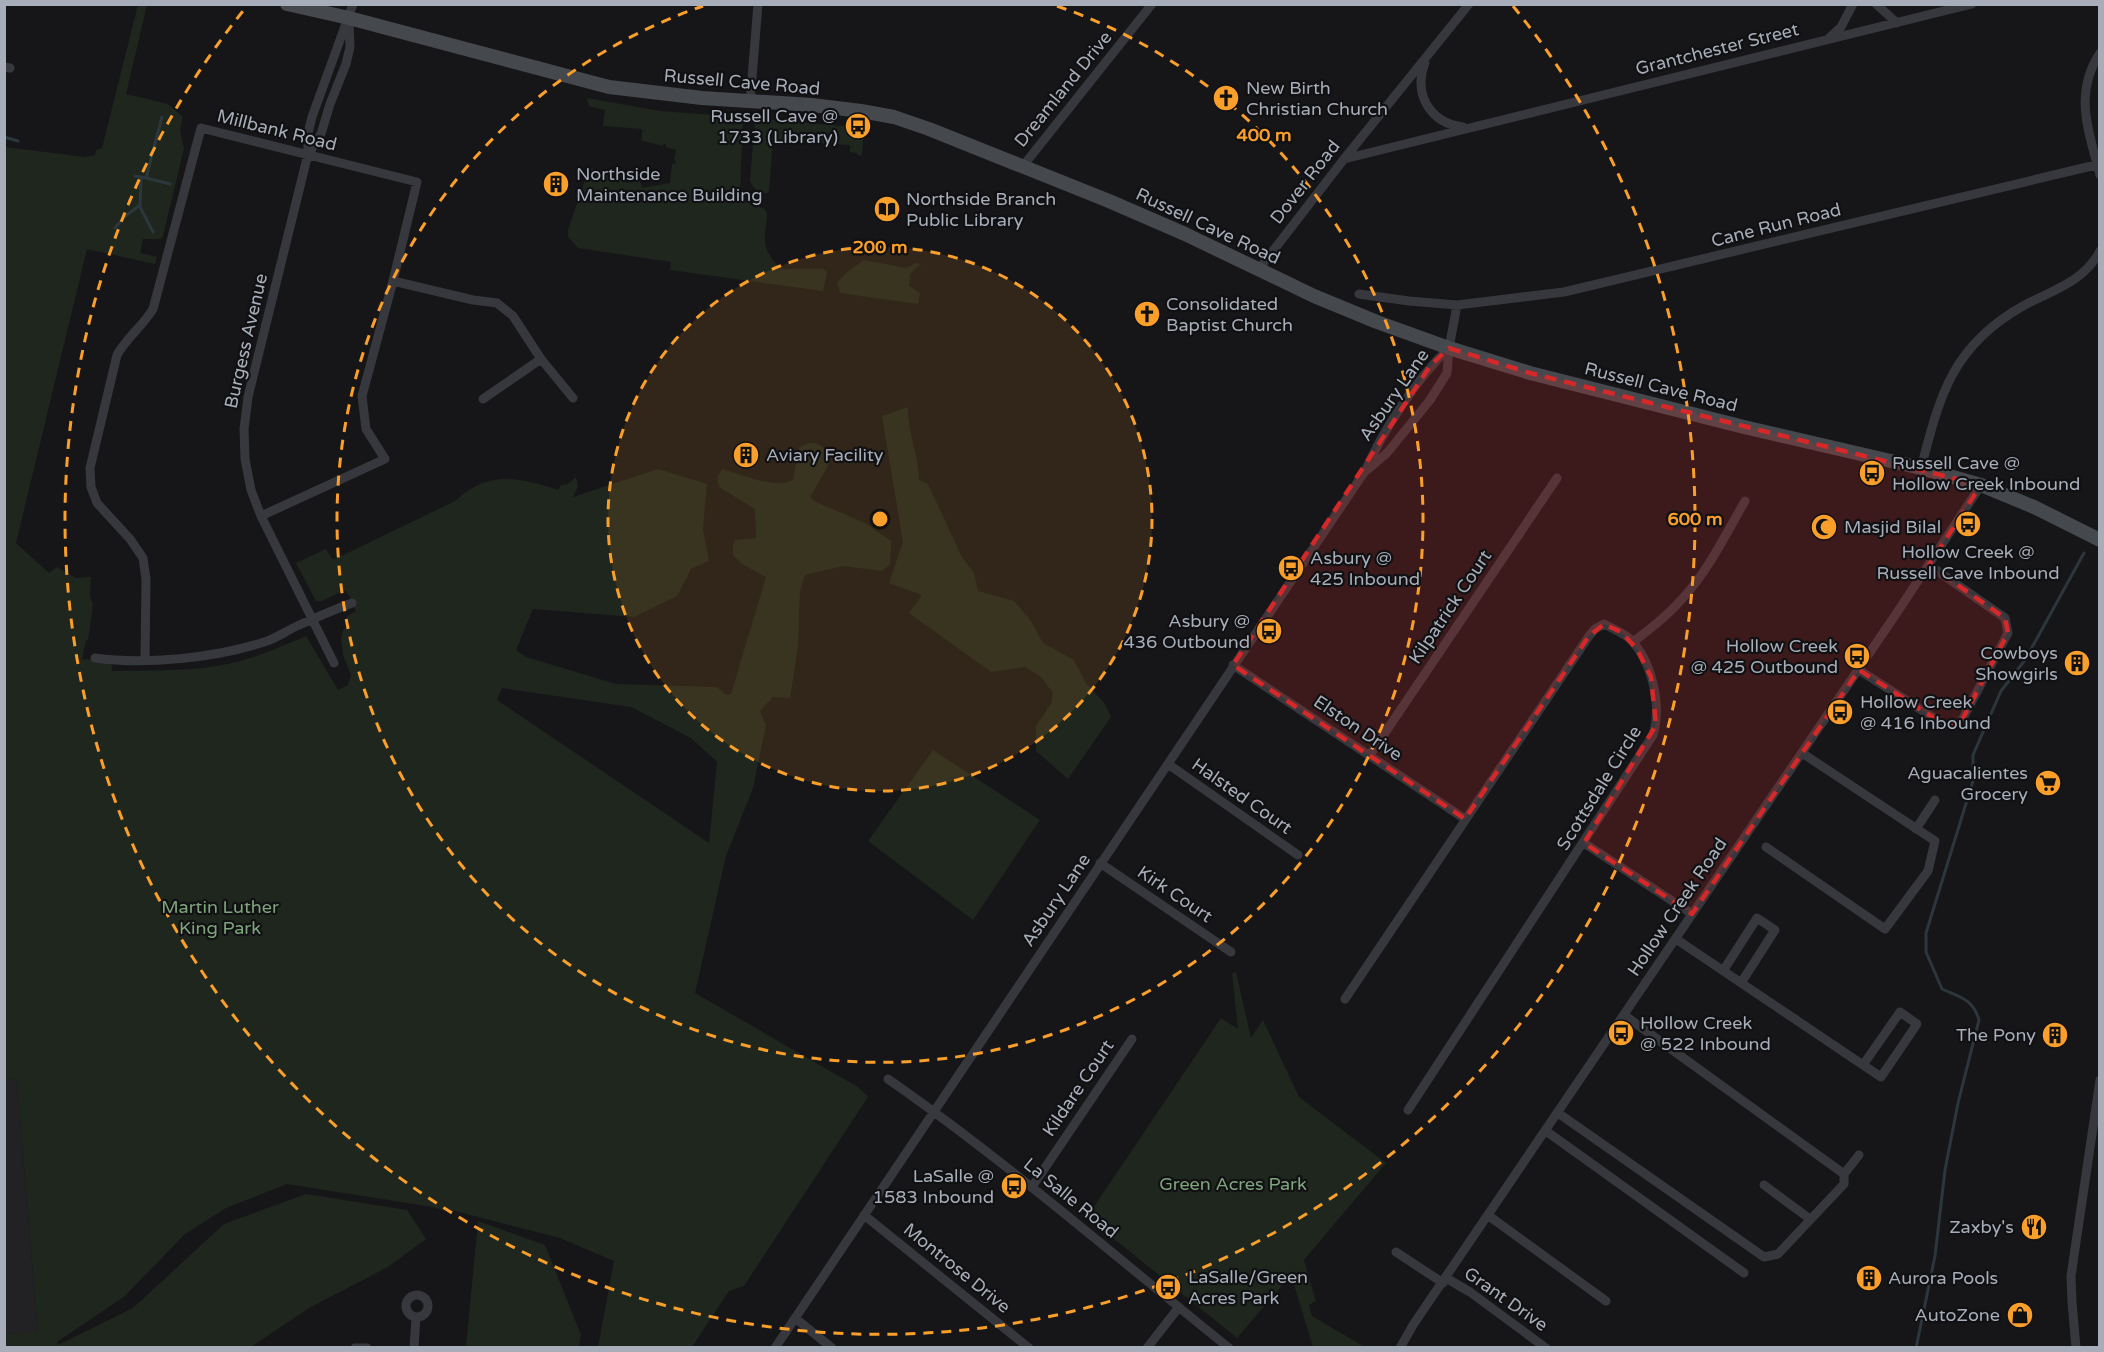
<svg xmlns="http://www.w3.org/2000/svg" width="2104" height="1352" font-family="'Varela Round',sans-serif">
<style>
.built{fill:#222225}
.green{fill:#1e261e;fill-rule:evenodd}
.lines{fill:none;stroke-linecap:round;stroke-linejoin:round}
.stream{stroke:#2b373d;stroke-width:3}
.street{stroke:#37383d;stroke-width:9}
.secondary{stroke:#45484d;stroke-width:14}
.marked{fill:#d62828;fill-opacity:0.2;stroke:#d62828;stroke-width:4.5;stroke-dasharray:12 8;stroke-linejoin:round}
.ring{fill:none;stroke:#fb9f2b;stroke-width:3;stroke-dasharray:10 8}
.labels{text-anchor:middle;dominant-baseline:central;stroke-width:4.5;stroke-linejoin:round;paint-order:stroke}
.street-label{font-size:18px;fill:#a7aeb9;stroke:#111113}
.poi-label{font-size:18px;fill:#a7aeb9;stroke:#111113;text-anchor:start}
.park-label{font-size:18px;fill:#7fa57d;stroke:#111113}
.centre{fill:#fb9f2b;stroke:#111113;stroke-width:3}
.ring-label{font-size:18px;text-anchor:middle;font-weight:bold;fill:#fb9f2b;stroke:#111113;stroke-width:4.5;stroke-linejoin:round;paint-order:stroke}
</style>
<rect width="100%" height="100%" fill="#161618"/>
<!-- built -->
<path class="built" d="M5,1078l12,3 21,252 -33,1z"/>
<!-- green -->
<path class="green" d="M138,5h9l-21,89 42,10 15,13 -3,13 4,19 -21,87 -2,3h-18l-3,14 17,4 -2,7 -68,-15 -71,294 33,30 8,-6 19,11 15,-1 -1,19 3,9 -5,35 -2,1 -4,18 29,2 1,10c40,-1 81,1 120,-8 26,-6 50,-17 74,-27l32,54 10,-5 3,-10 -8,-20 -2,-17 2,-8 7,-5 -3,-9 9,-5 -3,-9 -8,-12 -23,11h-6l-20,-38 30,-14 7,11 122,-59c32,-31 64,-24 103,-11l3,-5 7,-1 8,-7 2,9 -5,11 85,-28 49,15 -4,45 6,32 -18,8 -14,27 -43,21 -101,-8 -17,41 10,7 90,27 101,3 9,8 5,-1 35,-117 -24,-13 -9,-9v-10l2,-5 21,-2 -1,-29 -36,-22 -2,-9 5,-9c19,5 54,21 71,11l6,-32c10,-6 16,-7 25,0l4,18 -18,31 4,4 51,22 26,18 -1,23 -8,7 -39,-5 -38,9 -5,16 -2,55 -8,52 -17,-1 -13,14 6,14 -13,63 -27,68 -31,137 163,94 10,10 -124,189 -15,5 -37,56h-94l16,-86 -54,-23 -105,-27 -9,-2 -1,2 -13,-4 -145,-23 -61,24 -41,26 -60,62 -68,46 1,3 75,-37 91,-84 82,-30 101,16 19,29 -38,28 -79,41 -58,39 -246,1v-14l33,-2 -21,-251 -12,-3v-931l80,10 10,-2 1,-5 6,-2zM502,688l129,19 60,31 26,24 -8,81 -212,-143z
M587,98l73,13 83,6 -3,76 8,10 17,6 2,5c-2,28 -7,33 14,55h43l3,3 -4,19 -153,-21 1,-8 -93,-14 -10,-11v-7l21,-62 20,3 17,12 14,-2 2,7 28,-5 2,-19h3l1,-3 -2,-1 2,-10 -10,-3v-3h-3v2l-20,-5 -1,1v-13l-39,-3 2,-16 -16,-4z
M755,118l109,10 -2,27 -4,1 -1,-3 -7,-1v-7l-77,-5 -4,51 -2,2c-8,1 -15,-5 -17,-13z
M864,260l42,8 10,-5 5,1 -11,10 -1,12 11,7 -2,11 -78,-11 -3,-10 10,-11z
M908,407c-1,25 11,48 11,73l9,4 34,73 12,16 4,18 36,10 17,20 12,22 31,17 12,23 19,21 6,13 -43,62 -32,-28v-25l15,-22 2,-11 -12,-16 -16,-10 -34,5 -82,-59 13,-18 -33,-12 14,-41 -21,-126z
M933,750l107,70 -67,100 -105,-79z
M1236,972l15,66 12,-18 36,77 87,66 -82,97 12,41 -7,4 3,11 53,31h-52l-22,-72 -54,63 -150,-121 134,-199 17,11 -6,-56z
M478,1221l67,24 36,90 -2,12h-113z"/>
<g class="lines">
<!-- stream -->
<path class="stream" d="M4,137l14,4
M135,176l11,2 16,-61
M141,177l-1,30 13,25
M146,178l24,6
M115,228l8,-10 17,-13
M1916,1348l19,-92 10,-86 13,-67 21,-83c-6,-21 -19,-23 -37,-31l-16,-37v-19l47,-152v-26l28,-64 24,-31 59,-107"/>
<!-- street -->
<path class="street" d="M1876,4l21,19
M1829,38l12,-11 12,-23
M2100,53c-27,41 -11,79 0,122
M1425,63c-12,31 5,60 38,64
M4,67l6,1
M750,102l8,-98
M310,152l11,-18 9,-30 16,-40 4,-17 -1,-26
M1344,159l628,-155
M1023,166l129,-162
M1259,269l85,-110 125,-155
M393,281l80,19 24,3 16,13 28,43 32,39
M1359,294l50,7 48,4 107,-13 536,-128
M483,399l58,-40
M1921,468c19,-73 31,-122 102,-162 29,-16 60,-23 77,-55
M1367,470l20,-17 43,-53 17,-27 2,-25 8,-43
M1633,642c17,-13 34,-26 49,-43 26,-28 44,-65 63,-98
M95,658c49,7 121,0 169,-16 11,-3 22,-11 33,-16 18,-8 36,-16 55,-23
M145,660l1,-81 -3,-21 -13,-19 -33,-36 -6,-16 -1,-19 27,-113c10,-18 25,-28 36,-46l48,-181 216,54 -24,99 -31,115 4,33 19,30 -124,57
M334,663l-73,-147 -10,-26 -6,-31 -1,-30 4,-32 60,-243v-21l4,-16 41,-113
M1233,665l232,154
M1859,670l86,55 15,-1 48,-91 -3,-15 -76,-53
M1370,755l187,-277
M1168,764l130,91
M1916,829l19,-29
M1584,843l108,71
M1766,847l119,82 43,-58 7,-30 -133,-88
M1100,863l131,89
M1676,939l187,126 18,12 36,-53 -17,-12 -37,53
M1723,971l34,-53 18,12 -34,53
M1345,999l244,-363 6,-7 9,-5c8,4 17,8 25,14 23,22 33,67 24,97l-245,375
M888,1079c119,83 228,178 341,269
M1558,1113l206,144 14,-3 66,-70v-10l-220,-159
M1546,1131l198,142
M1844,1174l15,-19
M1764,1185l46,34
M1032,1187l100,-148
M864,1215l165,133
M1489,1216l117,85
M1396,1252l47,31
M1446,1278l24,14 76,56
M406 1306a11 11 0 1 1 22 0a11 11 0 1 1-22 0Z
M795,1318l37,30
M355,1348h12
M414,1348l2,-31
M775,1348l590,-877c19,-42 51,-92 84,-123
M1147,1348l32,-41
M1400,1348l13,-23 485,-714 83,-126
M2076,1348l-4,-46 -1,-26 29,-196"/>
<!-- secondary -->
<path class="secondary" d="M287,4l62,14 260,69 93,11 110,7 49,6 33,6 35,12 180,72 76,33 129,62 63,26 72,26 81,25 214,54 177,41 60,17 53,22 66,33"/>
</g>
<!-- marked area -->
<path class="marked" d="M1449,348l81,25 451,112 -52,80 76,53 3,15 -48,91 -15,1 -86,-55 -167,244 -108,-71 72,-118 -5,-48 -14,-28 -16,-17 -17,-8 -15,12 -124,183 -232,-154 197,-299z"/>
<!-- distance rings -->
<circle cx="880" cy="519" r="272" fill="#fb9f2b" fill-opacity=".12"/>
<g class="ring">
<circle cx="880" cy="519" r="272"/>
<path d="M1057 6A543 543 0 1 1 703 6"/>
<path d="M1513 6A815 815 0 1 1 247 6"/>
</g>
<!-- icons -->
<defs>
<symbol id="church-disc" viewBox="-11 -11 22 22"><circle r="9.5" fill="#fb9f2b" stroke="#111113"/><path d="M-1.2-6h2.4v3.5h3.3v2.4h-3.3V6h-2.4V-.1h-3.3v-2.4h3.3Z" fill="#111"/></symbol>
<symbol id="bus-disc" viewBox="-11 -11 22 22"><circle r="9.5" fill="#fb9f2b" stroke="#111113"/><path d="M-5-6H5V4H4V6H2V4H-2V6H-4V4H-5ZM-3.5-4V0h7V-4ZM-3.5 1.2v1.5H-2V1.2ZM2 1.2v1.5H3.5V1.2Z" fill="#111"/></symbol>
<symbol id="building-disc" viewBox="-11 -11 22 22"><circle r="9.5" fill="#fb9f2b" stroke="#111113"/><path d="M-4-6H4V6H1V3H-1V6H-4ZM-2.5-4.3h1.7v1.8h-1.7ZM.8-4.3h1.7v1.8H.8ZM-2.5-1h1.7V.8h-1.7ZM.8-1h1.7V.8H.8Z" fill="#111"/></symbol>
<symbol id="library-disc" viewBox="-11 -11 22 22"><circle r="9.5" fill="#fb9f2b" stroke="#111113"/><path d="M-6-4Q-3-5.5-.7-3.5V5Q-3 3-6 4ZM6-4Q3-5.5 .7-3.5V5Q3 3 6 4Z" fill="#111"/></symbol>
<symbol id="mosque-disc" viewBox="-11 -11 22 22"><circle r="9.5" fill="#fb9f2b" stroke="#111113"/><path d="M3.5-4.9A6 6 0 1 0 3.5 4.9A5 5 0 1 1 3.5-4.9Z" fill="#111"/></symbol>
<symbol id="supermarket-disc" viewBox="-11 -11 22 22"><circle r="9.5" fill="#fb9f2b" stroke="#111113"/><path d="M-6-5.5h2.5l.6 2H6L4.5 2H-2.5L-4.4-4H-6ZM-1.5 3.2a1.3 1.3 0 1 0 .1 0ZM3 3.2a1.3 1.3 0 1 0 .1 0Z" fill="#111"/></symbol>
<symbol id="restaurant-disc" viewBox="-11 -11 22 22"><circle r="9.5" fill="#fb9f2b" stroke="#111113"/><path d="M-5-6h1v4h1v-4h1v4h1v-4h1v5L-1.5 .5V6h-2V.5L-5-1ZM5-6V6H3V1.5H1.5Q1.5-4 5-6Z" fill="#111"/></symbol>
<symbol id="shop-disc" viewBox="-11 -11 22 22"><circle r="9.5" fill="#fb9f2b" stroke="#111113"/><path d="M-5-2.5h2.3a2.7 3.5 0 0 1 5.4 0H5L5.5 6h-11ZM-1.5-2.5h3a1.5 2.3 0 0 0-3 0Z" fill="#111"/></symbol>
</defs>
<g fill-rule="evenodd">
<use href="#church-disc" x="1211" y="83" width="30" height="30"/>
<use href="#bus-disc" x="843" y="111" width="30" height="30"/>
<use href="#building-disc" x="541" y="169" width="30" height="30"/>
<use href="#library-disc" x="872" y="194" width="30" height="30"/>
<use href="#church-disc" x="1132" y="299" width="30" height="30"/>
<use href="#building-disc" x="731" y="440" width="30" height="30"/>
<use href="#bus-disc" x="1857" y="458" width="30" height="30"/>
<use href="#bus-disc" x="1953" y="509" width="30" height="30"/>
<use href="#mosque-disc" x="1809" y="512" width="30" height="30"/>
<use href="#bus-disc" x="1276" y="553" width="30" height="30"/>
<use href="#bus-disc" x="1254" y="616" width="30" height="30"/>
<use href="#bus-disc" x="1842" y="641" width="30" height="30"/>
<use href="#building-disc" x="2062" y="648" width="30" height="30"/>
<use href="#bus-disc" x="1825" y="697" width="30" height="30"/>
<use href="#supermarket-disc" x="2033" y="768" width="30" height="30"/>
<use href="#bus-disc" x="1606" y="1018" width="30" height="30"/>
<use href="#building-disc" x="2040" y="1020" width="30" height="30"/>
<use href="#bus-disc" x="999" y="1171" width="30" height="30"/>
<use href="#restaurant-disc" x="2019" y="1212" width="30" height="30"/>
<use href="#building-disc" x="1854" y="1263" width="30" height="30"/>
<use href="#bus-disc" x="1153" y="1272" width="30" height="30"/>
<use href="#shop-disc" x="2005" y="1300" width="30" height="30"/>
</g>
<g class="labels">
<!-- street labels -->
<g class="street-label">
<text transform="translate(1717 49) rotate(-14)">Grantchester Street</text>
<text transform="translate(742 82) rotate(5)">Russell Cave Road</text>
<text transform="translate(1063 89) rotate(-51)">Dreamland Drive</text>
<text transform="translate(277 130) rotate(14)">Millbank Road</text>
<text transform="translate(1305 182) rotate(-52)">Dover Road</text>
<text transform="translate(1776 225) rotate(-14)">Cane Run Road</text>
<text transform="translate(1208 226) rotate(25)">Russell Cave Road</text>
<text transform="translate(246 341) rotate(-77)">Burgess Avenue</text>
<text transform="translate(1661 387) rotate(14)">Russell Cave Road</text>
<text transform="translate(1394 395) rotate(-55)">Asbury Lane</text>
<text transform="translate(1450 607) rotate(-56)">Kilpatrick Court</text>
<text transform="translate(1358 728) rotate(34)">Elston Drive</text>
<text transform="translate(1599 788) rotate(-58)">Scottsdale Circle</text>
<text transform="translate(1242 796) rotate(35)">Halsted Court</text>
<text transform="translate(1175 894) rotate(34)">Kirk Court</text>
<text transform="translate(1056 900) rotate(-56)">Asbury Lane</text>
<text transform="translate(1677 907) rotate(-56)">Hollow Creek Road</text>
<text transform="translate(1078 1088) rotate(-56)">Kildare Court</text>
<text transform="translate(1071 1198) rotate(39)">La Salle Road</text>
<text transform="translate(957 1268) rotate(39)">Montrose Drive</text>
<text transform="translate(1506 1299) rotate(35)">Grant Drive</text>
</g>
<!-- poi labels -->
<g class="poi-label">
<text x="1246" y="88">New Birth<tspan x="1246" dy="21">Christian Church</tspan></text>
<text x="838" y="116" text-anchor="end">Russell Cave @<tspan x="838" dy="21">1733 (Library)</tspan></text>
<text x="576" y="174">Northside<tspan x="576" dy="21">Maintenance Building</tspan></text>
<text x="906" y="199">Northside Branch<tspan x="906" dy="21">Public Library</tspan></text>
<text x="1166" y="304">Consolidated<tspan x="1166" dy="21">Baptist Church</tspan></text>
<text x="766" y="455">Aviary Facility</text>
<text x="1892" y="463">Russell Cave @<tspan x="1892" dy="21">Hollow Creek Inbound</tspan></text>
<text x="1844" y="527">Masjid Bilal</text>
<text x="1968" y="552" text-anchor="middle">Hollow Creek @<tspan x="1968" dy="21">Russell Cave Inbound</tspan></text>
<text x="1310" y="558">Asbury @<tspan x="1310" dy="21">425 Inbound</tspan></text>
<text x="1250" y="621" text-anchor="end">Asbury @<tspan x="1250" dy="21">436 Outbound</tspan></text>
<text x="1838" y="646" text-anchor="end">Hollow Creek<tspan x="1838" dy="21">@ 425 Outbound</tspan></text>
<text x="2058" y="653" text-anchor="end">Cowboys<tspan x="2058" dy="21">Showgirls</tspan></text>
<text x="1860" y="702">Hollow Creek<tspan x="1860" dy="21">@ 416 Inbound</tspan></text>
<text x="2028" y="773" text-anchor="end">Aguacalientes<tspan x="2028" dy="21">Grocery</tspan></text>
<text x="1640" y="1023">Hollow Creek<tspan x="1640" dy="21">@ 522 Inbound</tspan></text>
<text x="2036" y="1035" text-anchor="end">The Pony</text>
<text x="994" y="1176" text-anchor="end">LaSalle @<tspan x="994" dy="21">1583 Inbound</tspan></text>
<text x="2014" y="1227" text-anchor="end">Zaxby's</text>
<text x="1188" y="1277">LaSalle/Green<tspan x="1188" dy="21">Acres Park</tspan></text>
<text x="1888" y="1278">Aurora Pools</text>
<text x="2000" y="1315" text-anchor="end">AutoZone</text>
</g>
<!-- park labels -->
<g class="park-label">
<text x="220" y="907">Martin Luther<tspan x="220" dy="21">King Park</tspan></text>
<text x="1233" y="1184">Green Acres Park</text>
</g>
</g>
<circle cx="880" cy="519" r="9" class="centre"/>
<g class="ring-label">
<text x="1264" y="141">400 m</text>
<text x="880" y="253">200 m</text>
<text x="1695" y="525">600 m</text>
</g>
<!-- border -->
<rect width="2104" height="1352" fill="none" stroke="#a7aeb9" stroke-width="12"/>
</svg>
